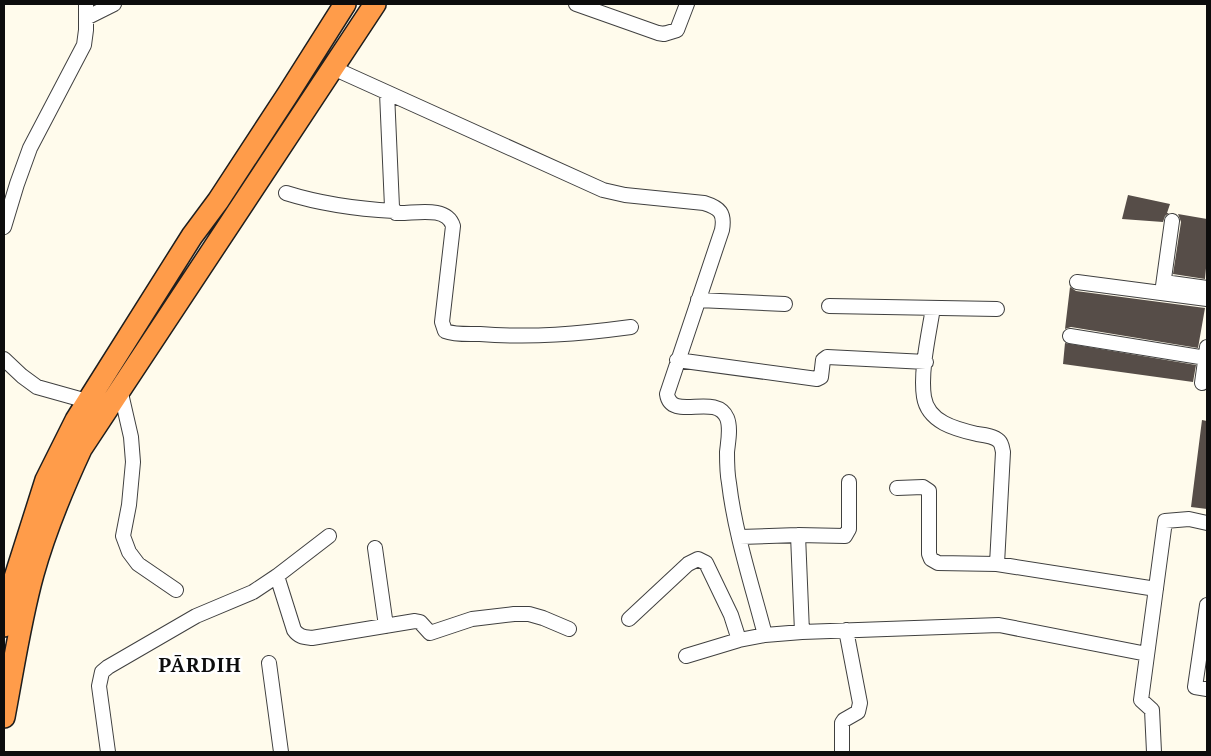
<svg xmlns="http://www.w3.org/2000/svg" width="1211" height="756" font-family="'PT Serif',serif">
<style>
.building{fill:#564d48}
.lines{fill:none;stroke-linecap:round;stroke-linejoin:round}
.minor-casing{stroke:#404040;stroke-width:16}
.highway-casing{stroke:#1e1e1e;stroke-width:24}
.minor{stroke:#fff;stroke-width:14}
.highway{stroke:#ff9c4a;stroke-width:21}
.labels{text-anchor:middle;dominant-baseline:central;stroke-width:5;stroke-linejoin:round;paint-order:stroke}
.district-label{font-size:20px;font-weight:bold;letter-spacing:1px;fill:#0d0d0d;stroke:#fff}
</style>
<rect width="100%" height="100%" fill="#fffbec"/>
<!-- building -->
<path class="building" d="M1128,195l42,9 -3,9h2l-4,3 -2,6 -41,-3z
M1178,214l29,5v38l-2,22 -32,-5 8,-52z
M1070,287l6,4 129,17 -7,40 -127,-21 -6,2z
M1065,343l131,22 -3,17 -130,-18z
M1202,420l5,1v88l-16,-2z"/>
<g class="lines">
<defs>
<path id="minor" d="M576,4l82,29 6,1 13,-4 10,-26
M86,18l28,-14
M333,68l270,122 22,5 79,8c16,5 21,10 18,27l-55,164c4,28 49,-2 60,24 4,10 1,24 0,34 0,10 0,21 2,31 6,51 23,102 36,152
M387,93l5,114 4,6h4c17,0 47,-7 53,13l-11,96 3,9c10,4 24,3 35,3 52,4 99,0 151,-7
M286,193c35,11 71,16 108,18
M4,227l13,-43 13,-36 54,-103 2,-15v-26
M1077,282l130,17
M1164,282l43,6
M1162,293l10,-72
M698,300l87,4
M829,306l168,3
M933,308c-4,25 -13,64 -9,89 4,25 31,32 53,37 7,1 17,2 22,7 3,3 3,7 4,11l-6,112 159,25
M1070,336l136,22
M4,359l18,17 15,11 50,14
M677,360l140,19 4,-2 2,-17 4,-3 99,5
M1202,383l5,-36
M120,389l11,48 2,25 -4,43 -6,31 6,16 9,12 38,26
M897,488l26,-1 6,4v63l2,5 7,4 59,1
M798,535l4,97
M740,537l58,-2 47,1 4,-7v-47
M375,548l11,78
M277,576l17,54c5,7 10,7 18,8l103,-17 5,1 10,11 42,-14 42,-5h15l14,4 26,11
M1207,605l-12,82 12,2
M629,619l59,-55 10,-5 8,4 25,52 8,25
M686,656l53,-16 26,-5 37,-3 197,-7 148,29
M269,663l12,89
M108,752l-9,-66 3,-14 6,-5 88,-51 57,-24 24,-16 52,-40
M842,752v-29l2,-3 14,-8 2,-9 -14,-73
M1154,752l-2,-42 -11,-10 24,-179 24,-2 18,4"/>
<path id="highway" d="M4,626l8,-39 34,-107 30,-60 116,-184 26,-35 70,-107 57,-90
M4,717c9,-47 16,-96 29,-143 12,-43 29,-84 48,-125l294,-445"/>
</defs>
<!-- minor casing -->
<use href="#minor" class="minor-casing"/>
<!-- highway casing -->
<use href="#highway" class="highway-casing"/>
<!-- minor -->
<use href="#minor" class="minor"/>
<!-- highway -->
<use href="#highway" class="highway"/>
</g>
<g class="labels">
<!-- district labels -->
<g class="district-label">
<text x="200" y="664">PĀRDIH</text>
</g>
</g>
<!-- border -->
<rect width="1211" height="756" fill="none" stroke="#0d0d0d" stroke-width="10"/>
</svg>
